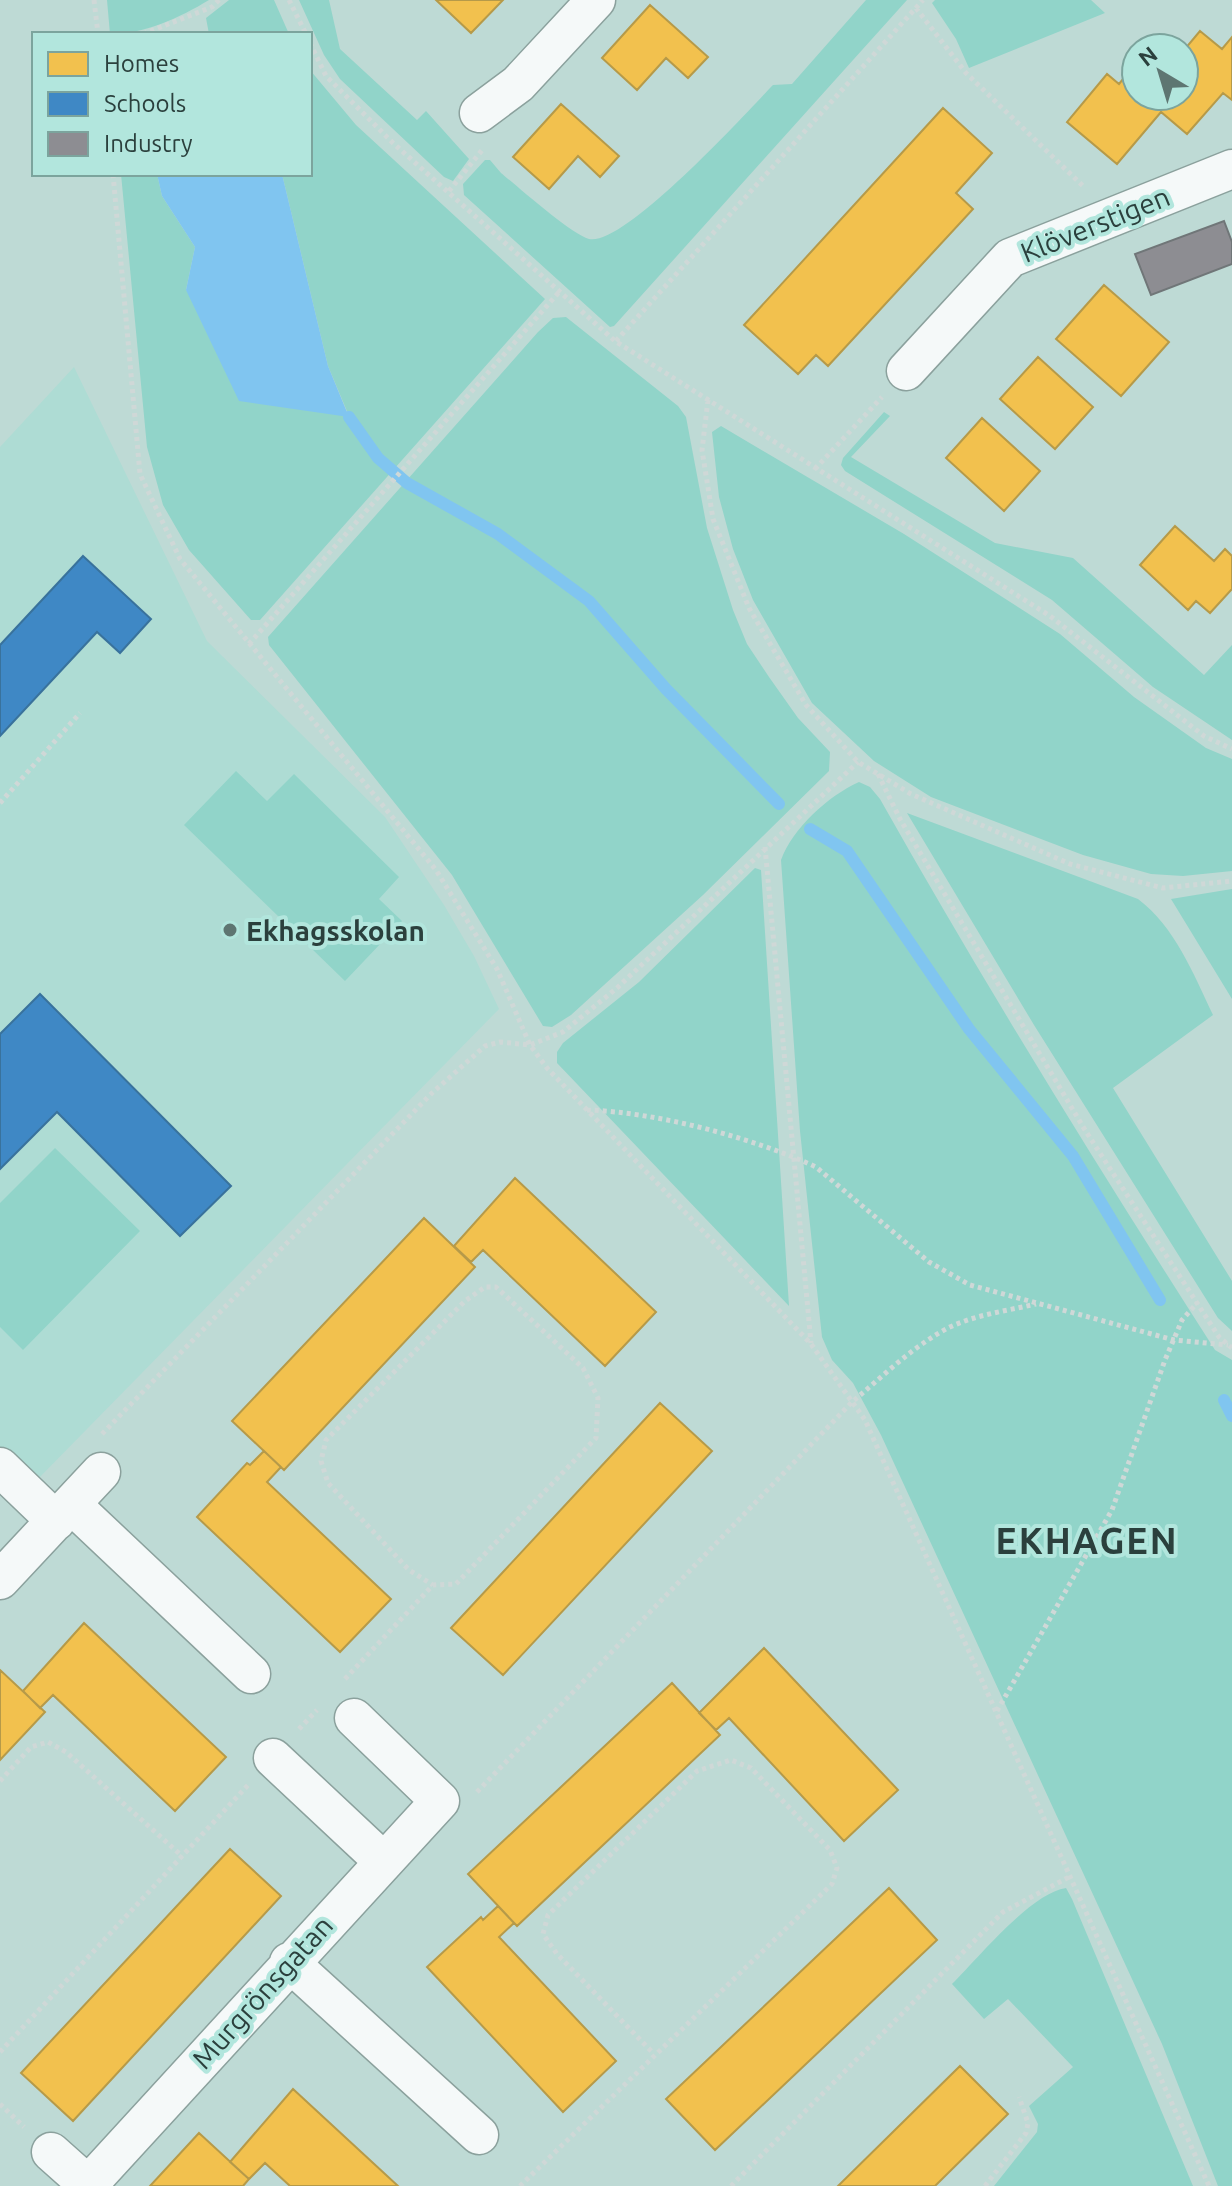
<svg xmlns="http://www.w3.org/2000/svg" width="1232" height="2186" font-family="Ubuntu,sans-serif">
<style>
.built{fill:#aedcd4}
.green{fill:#91d4c9}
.water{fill:#80c5f0}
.homes{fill:#f2c14e;stroke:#b69a49;stroke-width:2}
.schools{fill:#3f88c5;stroke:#39729c;stroke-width:2}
.industry{fill:#8d8d92;stroke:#707678;stroke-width:2}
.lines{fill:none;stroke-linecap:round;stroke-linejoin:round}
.stream{stroke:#80c5f0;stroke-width:12}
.minor-casing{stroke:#8ba19d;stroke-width:41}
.path{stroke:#cfd8d7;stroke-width:5;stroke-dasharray:4 4;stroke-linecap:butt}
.minor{stroke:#f5f9f9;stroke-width:38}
.poi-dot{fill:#5e7672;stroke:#b2e6dd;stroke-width:3}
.labels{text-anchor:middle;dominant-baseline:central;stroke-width:8;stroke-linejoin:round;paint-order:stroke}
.street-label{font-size:28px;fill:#2b403d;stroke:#b2e6dd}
.poi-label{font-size:28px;font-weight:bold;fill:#2b403d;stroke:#b2e6dd;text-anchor:start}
.district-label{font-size:36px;font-weight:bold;letter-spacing:2px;fill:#2b403d;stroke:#b2e6dd}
</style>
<rect width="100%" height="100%" fill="#bedad5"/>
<!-- built -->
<path class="built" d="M74,367l133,274 178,176 59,88 30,51 25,53 -463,472 -36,-34v-1000z"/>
<!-- green -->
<path class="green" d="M107,0h102c-30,18 -64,34 -99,34z
M229,0h45l15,34h-80l-3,-16z
M299,0h30l11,49 77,71 9,-9 43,48 -16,22 -9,-4 -104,-98 -16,-24z
M866,0h41l-293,326 -4,1 -146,-132 -1,-11 22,-24h5l11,13c17,14 70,61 88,66 35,8 156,-125 184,-154l19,-1z
M935,0h156l14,13 -136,55 -13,-29 -24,-36z
M310,70l46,55 189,174 -285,321h-9l-62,-70 -26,-45 -16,-58 -26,-273h36l5,22 33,51 -9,43 163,126 -21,-50 -46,-192h28z
M566,317l112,89 8,11 21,111 26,82 14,34 22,33 29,41 32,34 -1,19 -126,124 -132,120 -19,12 -9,-1 -91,-151 -183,-230 -1,-8 270,-305 15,-14z
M884,412l6,4 -39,41 144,86 78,15 131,117 28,-30v95l-79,-53 -101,-87 -207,-129 -4,-6 2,-7z
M721,426l183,108 156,100 74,63 72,51 26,11v112l-49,5 -32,-2 -68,-19 -152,-58 -57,-36 -62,-58 -59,-103 -20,-51 -14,-52 -7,-65z
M236,771l31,30 27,-27 105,103 -20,22 23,22 -57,60 -161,-156z
M859,782l11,5 10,12c106,188 219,370 335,551l17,10v826h-14l-56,-142 -281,-609 -28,-52 -21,-23 -10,-23 -22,-206 -19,-271c12,-32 47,-64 78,-78z
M907,813l231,86c37,28 55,74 75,116l-100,73 119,193v50l-14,-13 -184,-293z
M755,868l6,2 28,436 -232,-243v-11l6,-9 76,-61z
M1232,889v110l-61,-100z
M55,1148l85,83 -117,119 -23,-23v-124z
M1066,1888l6,11 121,287h-199l43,-54 1,-8 -9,-18 44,-39 -65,-68 -24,20 -32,-35c27,-27 79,-91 114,-96z"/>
<!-- water -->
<path class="water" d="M157,174h125l46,192 21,51 -110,-16 -53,-111 9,-43 -33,-51z"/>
<!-- homes -->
<path class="homes" d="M436,0h67l-32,33z
M650,5l58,52 -20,21 -22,-20 -29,32 -35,-32z
M1200,31l22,18 10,-12v63l-9,-7 -36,41 -26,-22 -44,52 -50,-42 40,-48 12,10 17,-21v33h48v-46z
M561,104l58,52 -19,21 -22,-21 -29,33 -36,-32z
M943,108l49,45 -36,40 17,16 -145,157 -12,-11 -18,19 -54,-49z
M1104,285l65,57 -48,54 -65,-57z
M1038,357l55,50 -38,42 -55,-50z
M982,418l58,53 -36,40 -58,-53z
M1175,526l39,35 11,-12 7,7v33l-22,24 -14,-12 -8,9 -48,-45z
M515,1178l141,134 -51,54 -122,-116 -12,12 -17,-16z
M424,1218l51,49 -191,203 -52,-49z
M660,1403l52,48 -209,224 -52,-47z
M264,1451l17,16 -14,15 124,117 -51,53 -143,-135 50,-54 3,2z
M84,1623l142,134 -51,54 -122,-116 -13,13 -17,-17z
M764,1648l134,142 -54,51 -115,-123 -13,12 -17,-17z
M0,1670l45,42 -45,48z
M672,1683l48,52 -203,191 -49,-52z
M230,1849l51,47 -208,225 -52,-48z
M889,1888l48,52 -222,210 -49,-51z
M498,1906l16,17 -15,14 117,124 -53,51 -136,-145 54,-50 2,3z
M960,2066l48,48 -73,72h-97z
M293,2089l105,97h-108l-25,-23 -16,16 -19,-17z
M199,2133l50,46 -6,7h-93z"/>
<!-- schools -->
<path class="schools" d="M83,556l68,63 -31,34 -23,-21 -97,104v-91z
M40,994l191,192 -51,50 -123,-124 -57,57v-135z"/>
<!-- industry -->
<path class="industry" d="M1224,221l8,21v22l-81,31 -16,-41z"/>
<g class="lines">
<!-- stream -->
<path class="stream" d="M349,417l29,41 29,25 91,51 91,67 77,88 113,115
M810,829l37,22 122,178 104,127 87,144
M1224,1400l8,16"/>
<defs>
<path id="minor" d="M479,113l39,-29 78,-84
M906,371l104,-113 222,-89
M0,1467l56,54
M71,1504l180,170
M0,1580l101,-108
M273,1758l110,103
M289,1962l190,173
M51,2152l37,33
M87,2186l353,-385 -86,-83"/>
</defs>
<!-- minor casing -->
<use href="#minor" class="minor-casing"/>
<!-- path -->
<path class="path" d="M94,0l4,34
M289,0l17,34
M916,8l50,65 118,114
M143,34l69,-27 7,-7
M310,43l16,33 67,67 222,198 435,275 154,120 28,13
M113,174l27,300 40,85 256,311 61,99 33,76 17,23 264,276 54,76 344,766
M449,191l34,-42
M616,341l307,-341
M708,400l-6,50 11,69 36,89 57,97 52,57 53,32 159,70 93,24 69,-7
M815,469l67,-72
M249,644l311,-353
M878,774l22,45 185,311 134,207 13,11
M0,803l80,-90
M765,847l46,496
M587,1110c69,2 167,28 229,57l113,95 41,23 204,55 54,5
M102,1434l330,-341 53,-47 15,-4 30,3 33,-13 54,-44 241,-226
M345,1679l88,-94 23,-1 140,-146 2,-40 -15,-30 -87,-81h-11l-20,14 -139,139 -5,21 7,22 81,87 24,15
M997,1711l115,-201 53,-150 17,-40 15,-17
M299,1729l18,-19
M0,1781l31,-34 17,-5 18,10 116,104
M477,1792l375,-390c30,-25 59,-54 94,-73 27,-14 60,-18 90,-25
M0,2052l249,-268
M0,2104l24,23
M520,2186l312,-302 5,-16 -7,-18 -79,-82 -20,-8 -34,11 -149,144 -5,19 14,20 97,100
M731,2186l272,-274 68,-36
M985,2186l41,-53 2,-10 -9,-26"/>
<!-- minor -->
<use href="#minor" class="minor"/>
</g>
<!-- markers -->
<circle class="poi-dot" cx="230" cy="930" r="8"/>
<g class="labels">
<!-- street labels -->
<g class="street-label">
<text transform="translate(1095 224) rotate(-22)">Klöverstigen</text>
<text transform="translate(262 1992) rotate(-48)">Murgrönsgatan</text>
</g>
<!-- poi labels -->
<g class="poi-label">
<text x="246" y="930">Ekhagsskolan</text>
</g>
<!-- district labels -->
<g class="district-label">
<text x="1087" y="1540">EKHAGEN</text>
</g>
</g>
<!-- legend -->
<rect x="32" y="32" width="280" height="144" fill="#b2e6dd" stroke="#7ca49d" stroke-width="2"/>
<rect x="48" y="52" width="40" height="24" fill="#f2c14e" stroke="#7ca49d" stroke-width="2"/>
<text x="104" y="72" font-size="24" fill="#2b403d">Homes</text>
<rect x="48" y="92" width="40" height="24" fill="#3f88c5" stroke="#7ca49d" stroke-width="2"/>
<text x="104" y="112" font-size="24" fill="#2b403d">Schools</text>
<rect x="48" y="132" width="40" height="24" fill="#8d8d92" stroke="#7ca49d" stroke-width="2"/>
<text x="104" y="152" font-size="24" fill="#2b403d">Industry</text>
<!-- north arrow -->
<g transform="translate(1160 72) rotate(322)"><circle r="38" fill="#b2e6dd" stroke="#7ca49d" stroke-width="2"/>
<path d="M0-6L14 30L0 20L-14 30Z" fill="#5e7672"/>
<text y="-12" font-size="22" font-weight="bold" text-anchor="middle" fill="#2b403d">N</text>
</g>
</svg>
